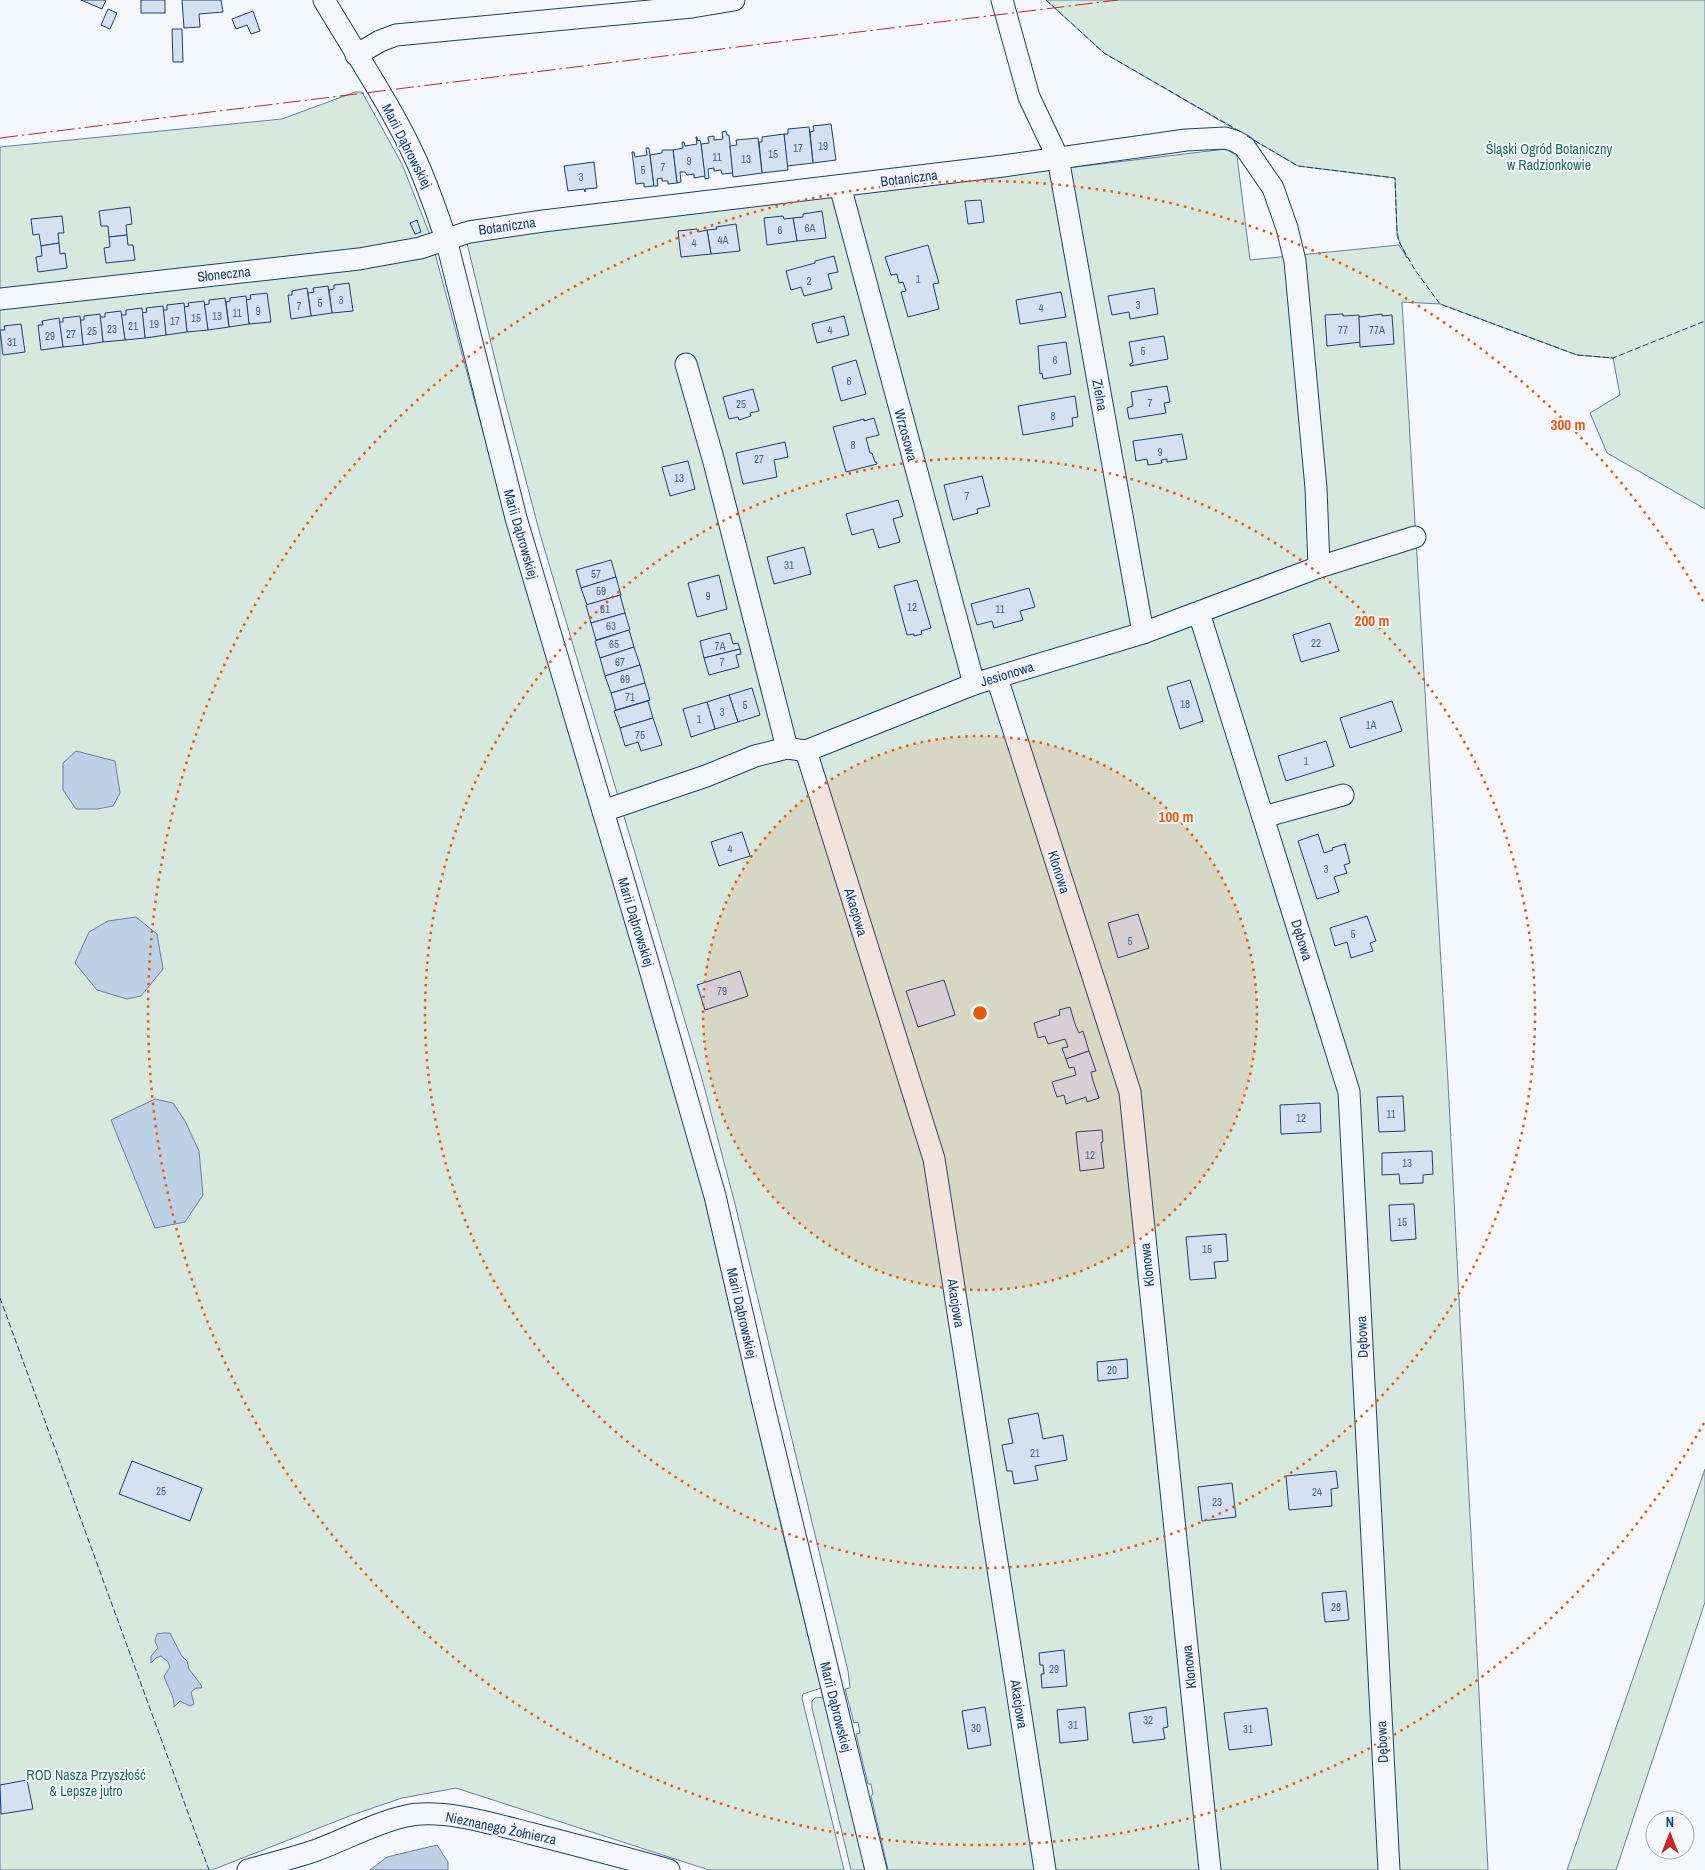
<svg xmlns="http://www.w3.org/2000/svg" width="1705" height="1870" viewBox="0 0 1705 1870" font-family="'Archivo Narrow',sans-serif">
<style>
.green{fill:#d7e8df;stroke:#687fa3}
.water{fill:#bed0e5;stroke:#687fa3}
.building{fill:#d5e0f0;stroke:#1d3f73}
.lines{fill:none;stroke-linecap:round;stroke-linejoin:round}
.minor-casing{stroke:#1d3f73;stroke-width:23}
.minor{stroke:#f4f7fb;stroke-width:21}
.fence{stroke:#1d3f73;stroke-width:1;stroke-dasharray:6 2.5;stroke-linecap:butt}
.power{stroke:#c62828;stroke-width:1;stroke-dasharray:18 4 2.5 4;stroke-linecap:butt}
.ring{fill:none;stroke:#e8590c;stroke-width:2.5;stroke-dasharray:2.5 5}
.labels{text-anchor:middle;dominant-baseline:central;stroke-width:4;stroke-linejoin:round;paint-order:stroke}
.number-label{font-size:11px;fill:#4b6792}
.street-label{font-size:14px;fill:#1d3f73;stroke:#f4f7fb}
.park-label{font-size:14px;fill:#2c6c60;stroke:#f4f7fb}
.centre{fill:#e8590c;stroke:#f4f7fb;stroke-width:2.5}
.ring-label{font-size:15px;text-anchor:middle;font-weight:bold;fill:#e8590c;stroke:#f4f7fb;stroke-width:4;stroke-linejoin:round;paint-order:stroke}
</style>
<rect width="100%" height="100%" fill="#f4f7fb"/>
<g class="green">
<path d="M1046,0h659v509l-98,-56 -17,-40 30,-18 -7,-37 -36,-3 -137,-51 -38,-2 46,780 40,788h-600l-17,-74 2,-2 -2,-10h-3l-12,-50 4,-1 -2,-11 -4,1 -9,-34 5,-1 -2,-17 -113,-467 -34,-129 -161,-541 -36,-137 -37,-154 5,-4 754,-90 11,7 13,104 149,-15 8,13 -10,-22 -2,-58 -97,-12 -194,-113z"/>
<path d="M355,92h7l40,72 28,71 81,301 185,626 89,381 36,145 -18,6 -1,4 42,172h-135l-253,-82 -54,10 -50,17 -140,55h-212v-1723l282,-28z"/>
<path d="M1705,1469v133l-89,268h-49z"/>
<path d="M824,1697l42,173h-15l-39,-162v-7l3,-3z"/>
</g>
<g class="water">
<path d="M76,751l39,10 5,32 -7,13 -16,3h-21l-13,-19v-27z"/>
<path d="M136,917l21,17 6,35 -22,27 -14,3 -30,-9 -22,-27 14,-31 19,-11z"/>
<path d="M155,1099l18,4 12,18 14,30 4,44 -18,27 -30,6 -44,-108z"/>
<path d="M163,1633h7l11,22 6,6 2,8 12,16 1,3h-6l-5,4 3,12 -4,2 -10,-5 -6,6c1,-10 -7,-21 -10,-31l6,-9 -2,-5 -7,-6 -5,2 -5,5v-7l7,-8 -3,-7 2,-7z"/>
<path d="M437,1845l11,17v8h-78l17,-13z"/>
</g>
<g class="building">
<path d="M81,0h25l-4,9z"/>
<rect x="141" y="0" width="24" height="13"/>
<path d="M182,0h39l2,12 -24,2 1,13 -16,1z"/>
<path d="M108,9l9,4 -7,16 -9,-4z"/>
<path d="M253,11l7,20 -9,3 -4,-9 -11,4 -4,-10z"/>
<path d="M172,29h10l1,33h-10z"/>
<path d="M831,124l5,36 -23,3 -3,-31 4,-1 -1,-5z"/>
<path d="M809,127l4,36 -26,3 -3,-32h4v-5z"/>
<path d="M726,131l1,4h2l4,38 -11,1 -1,-4 -7,1v-3l-6,1 1,9 -4,1 -4,-35 8,-1 -1,-6 6,-1v4l9,-1 -1,-7z"/>
<path d="M784,134l4,36 -26,3 -3,-31h3v-5z"/>
<path d="M696,137h1l1,4 2,-1 1,4 4,32 -11,2v-4l-7,1 -2,-3h-5l1,10 -4,1 -4,-33 10,-2 -1,-6h2l1,4 12,-2z"/>
<path d="M758,138l4,35 -29,4 -3,-31 7,-1 -1,-5z"/>
<path d="M646,148h3l5,38 -10,1v-4l-8,1 -4,-32h2l1,5 12,-2z"/>
<path d="M662,150h11l4,33 -9,1v-3h-6v-3l-5,1 1,7h-4l-4,-31 12,-2z"/>
<path d="M594,162l3,26 -12,1v3l-1,-3 -16,2 -4,-25z"/>
<path d="M981,200l3,22 -16,2 -3,-23z"/>
<path d="M130,207l2,17 -6,1 1,10 -18,2 -1,-11h-7l-2,-15z"/>
<path d="M822,211l4,27 -29,3 -4,-23 10,-1v-3z"/>
<path d="M62,216l2,17h-6l1,10 -18,3 -2,-12 -6,1 -2,-16z"/>
<path d="M783,216l1,3 9,-1 4,23 -30,4 -3,-27z"/>
<path d="M417,220l4,12 -6,2 -5,-11z"/>
<path d="M736,224l4,27 -29,3 -4,-24 10,-1 -1,-2z"/>
<path d="M697,229l1,3 9,-2 4,24 -30,3 -3,-26z"/>
<path d="M127,235l1,10h5l2,15 -29,3 -2,-15 6,-1 -1,-10z"/>
<path d="M59,243l1,11 5,-1 2,15 -29,4 -2,-15 6,-1 -1,-10z"/>
<path d="M928,245l11,38 -6,1 6,25 -31,8 -7,-25 5,-1 -3,-9 -4,1 -2,-9 -6,1 -6,-18z"/>
<path d="M834,256l4,16 -10,2 4,15 -28,7 -3,-9 -10,3 -5,-19 29,-8v-2z"/>
<path d="M349,283l4,28 -21,2 -3,-23 5,-1v-4z"/>
<path d="M328,286l4,27 -21,3 -3,-23 6,-1 -1,-4z"/>
<path d="M307,288l4,28 -20,3 -3,-24h4v-4z"/>
<path d="M1154,288l4,26 -28,5 -1,-7 -17,3 -4,-19z"/>
<path d="M1061,292l5,25 -46,7 -4,-24z"/>
<path d="M267,293l4,29 -22,2 -3,-24 5,-1 -1,-4z"/>
<path d="M246,296l3,28 -20,3 -3,-25 4,-1v-3z"/>
<path d="M225,298l4,29 -21,3 -4,-25 5,-1v-4z"/>
<path d="M204,301l4,29 -21,2 -3,-25 5,-1 -1,-3z"/>
<path d="M184,303l3,29 -21,3 -3,-25h4v-5z"/>
<path d="M163,306l3,29 -21,3 -3,-25 5,-1 -1,-4z"/>
<path d="M142,308l3,30 -20,2 -4,-25h5v-5z"/>
<path d="M121,311l4,29 -22,2 -3,-25h5v-4z"/>
<path d="M100,314l3,28 -20,3 -3,-25h4v-4z"/>
<path d="M1343,314v2l16,-1 2,27 -34,4 -2,-31z"/>
<path d="M1382,314v2l10,-1 2,29 -34,3 -1,-30z"/>
<path d="M80,316l3,29 -20,2 -4,-25h4v-4z"/>
<path d="M844,316l5,19 -32,8 -5,-19z"/>
<path d="M59,318l4,29 -22,3 -3,-25h5l-1,-4z"/>
<path d="M21,324l4,28 -22,3 -3,-25h5l-1,-4z"/>
<path d="M1164,336l4,23 -38,7v-2l3,-1 -4,-21z"/>
<path d="M1066,342l5,32 -28,5 -1,-6 -2,1 -2,-28z"/>
<path d="M856,360l10,34 -25,7 -9,-34z"/>
<path d="M1167,386l3,16 -6,1 2,10 -37,6 -2,-11 6,-2 -2,-14z"/>
<path d="M753,389l6,22 -9,2 1,3 -12,4 -1,-3 -9,2 -6,-22z"/>
<path d="M1075,396l3,21 -6,1 1,8 -50,9 -5,-29z"/>
<path d="M874,418l5,17 -13,3 4,15h2l3,9h1l1,2 -31,8 -13,-45 31,-8v2z"/>
<path d="M1182,434l5,25 -20,3v-3l-6,1 1,3 -14,2 -1,-6 -11,2 -3,-20z"/>
<path d="M785,442l3,15 -14,3 3,17 -34,7 -7,-31z"/>
<path d="M688,461l7,28 -25,7 -8,-29z"/>
<path d="M982,476l8,30 -13,3 1,4 -25,7 -9,-35z"/>
<path d="M898,500l5,16 -10,3 7,23 -21,6 -6,-19 -21,6 -6,-21z"/>
<path d="M804,547l7,27 -37,10 -7,-27z"/>
<path d="M611,560l5,17 -35,11 -5,-18z"/>
<path d="M719,575l8,34 -30,8 -9,-34z"/>
<path d="M616,577l5,18 -34,10 -6,-17z"/>
<path d="M917,580l14,48 -10,3 1,3 -8,2v-2l-7,1 -13,-49z"/>
<path d="M1029,588l6,19 -15,4 3,9 -29,8 -2,-7 -15,4 -6,-21z"/>
<path d="M620,595l5,18 -34,10 -5,-18z"/>
<path d="M625,613l5,17 -34,10 -5,-17z"/>
<path d="M1330,623l9,28 -38,11 -8,-27z"/>
<path d="M629,630l5,17 -34,11 -5,-17z"/>
<path d="M730,633l3,11 5,-1 2,6 -36,9 -4,-17z"/>
<path d="M634,647l6,18 -35,11 -5,-18z"/>
<path d="M740,649l1,5 -5,1 3,12 -30,8 -5,-17z"/>
<path d="M640,665l5,18 -34,10 -6,-17z"/>
<path d="M1190,680l13,41 -23,8 -13,-42z"/>
<path d="M645,683l5,17 -34,10 -5,-17z"/>
<path d="M752,688l8,27 -22,7 -9,-27z"/>
<path d="M729,695l9,27 -23,7 -8,-27z"/>
<path d="M648,701l5,17 -33,10 -6,-17z"/>
<path d="M1392,701l10,30 -52,17 -10,-30z"/>
<path d="M707,702l8,27 -24,8 -8,-28z"/>
<path d="M653,718l9,27 -21,6 -3,-9 -13,4 -5,-18z"/>
<path d="M1326,741l8,25 -48,15 -8,-25z"/>
<path d="M742,832l8,24 -31,10 -8,-24z"/>
<path d="M1318,834l6,19 9,-3 -1,-2 13,-4 5,19 -6,2 3,8 -13,4 5,15 -22,7 -19,-58z"/>
<path d="M1138,914l11,34 -31,10 -10,-35z"/>
<path d="M1367,916l9,25 -6,2 3,8 -22,7 -4,-16 -12,4 -5,-18z"/>
<path d="M740,971l8,25 -43,14 -8,-25z"/>
<path d="M944,980l11,35 -37,12 -12,-36z"/>
<path d="M1070,1007l5,17 4,9 4,-2 6,20 -23,8 -4,-11 6,-1 -3,-8 -17,5 -3,-8 -7,2 -4,-15 26,-8 -1,-5z"/>
<path d="M1089,1051l7,20 -5,1 2,9 6,17 -12,4 -1,-5 -20,7 -2,-9 -7,2 -5,-15 24,-7 -2,-8 -5,1 -3,-9z"/>
<path d="M1403,1096l2,35 -26,1 -2,-35z"/>
<path d="M1320,1103l1,29 -40,2 -1,-29z"/>
<path d="M1102,1130l1,12h-2l3,26 -24,3 -4,-39z"/>
<path d="M1432,1151l1,23 -10,1v8l-23,1 -1,-10 -17,1v-22z"/>
<path d="M1414,1204l2,35 -25,2 -2,-36z"/>
<path d="M1226,1234l2,27 -14,1 2,16 -26,2 -4,-43z"/>
<path d="M1127,1359l1,19 -30,3 -1,-19z"/>
<path d="M1038,1413l5,26 20,-4 4,25 -32,6 3,14 -24,4 -2,-13h-5l-5,-26 11,-2 -5,-24z"/>
<path d="M132,1461l70,27 -12,33 -71,-27z"/>
<path d="M1336,1471l2,17 -7,1 1,17 -43,4 -3,-34z"/>
<path d="M1232,1483l4,34 -34,4 -4,-34z"/>
<path d="M1346,1591l3,29 -24,2 -3,-29z"/>
<path d="M1064,1650l3,36 -25,2 -1,-14h3l-1,-9h-3l-1,-12z"/>
<path d="M985,1707l6,38 -23,4 -6,-38z"/>
<path d="M1085,1707l3,33 -28,3 -3,-33z"/>
<path d="M1166,1707l2,20 -5,1 2,11 -32,4 -4,-30z"/>
<path d="M1267,1708l5,37 -43,5 -5,-37z"/>
<path d="M27,1780l6,29 -32,5 -1,-29z"/>
</g>
<g class="lines">
<defs>
<g id="minor">
<path d="M324,0c31,53 67,105 92,160 12,26 21,53 30,79l70,279 133,448 66,230 48,207 113,467"/>
<path d="M1002,0l27,97 29,61 85,475"/>
<path d="M356,55l24,-14 16,-6 296,-28 42,-7"/>
<path d="M840,186l134,498"/>
<path d="M0,299l359,-40 61,-11 49,-16 74,-11 460,-55 183,-26 39,-2 10,3 9,5 29,42 14,40 8,33 21,227 3,79"/>
<path d="M686,364l28,98 73,286"/>
<path d="M1199,613l150,479 40,778"/>
<path d="M997,678l133,414 80,778"/>
<path d="M806,751l128,408 111,711"/>
<path d="M603,811l103,-35 49,-20 32,-8 19,3 168,-67 169,-51 176,-66 96,-30"/>
<path d="M1263,817l80,-22"/>
<path d="M248,1870c22,-6 45,-12 66,-19 31,-11 60,-28 92,-35 36,-8 88,8 123,17 47,12 94,24 140,37"/>
</g>
</defs>
<use href="#minor" class="minor-casing"/>
<use href="#minor" class="minor"/>
<g class="fence">
<path d="M1046,0l58,53 137,79"/>
<path d="M1247,136l51,30 97,12 2,53 2,11 16,28 25,34 137,51 36,3 92,-37"/>
<path d="M0,1298l209,572"/>
</g>
<path class="power" d="M0,138l1118,-138"/>
</g>
<circle cx="980" cy="1013" r="277" fill="#e8590c" fill-opacity=".12"/>
<g class="ring">
<circle cx="980" cy="1013" r="277"/>
<circle cx="980" cy="1013" r="555"/>
<path d="M1704 1423A832 832 0 1 1 1704 603"/>
</g>
<g class="labels">
<g class="number-label">
<text x="823" y="146">19</text>
<text x="798" y="148">17</text>
<text x="773" y="154">15</text>
<text x="717" y="157">11</text>
<text x="746" y="159">13</text>
<text x="689" y="161">9</text>
<text x="663" y="167">7</text>
<text x="643" y="170">5</text>
<text x="581" y="177">3</text>
<text x="810" y="228">6A</text>
<text x="780" y="230">6</text>
<text x="723" y="240">4A</text>
<text x="694" y="243">4</text>
<text x="918" y="279">1</text>
<text x="809" y="281">2</text>
<text x="341" y="300">3</text>
<text x="320" y="303">5</text>
<text x="1138" y="305">3</text>
<text x="299" y="306">7</text>
<text x="1041" y="308">4</text>
<text x="258" y="311">9</text>
<text x="237" y="313">11</text>
<text x="217" y="316">13</text>
<text x="196" y="318">15</text>
<text x="175" y="321">17</text>
<text x="154" y="324">19</text>
<text x="133" y="326">21</text>
<text x="112" y="329">23</text>
<text x="830" y="330">4</text>
<text x="1343" y="330">77</text>
<text x="1377" y="330">77A</text>
<text x="92" y="331">25</text>
<text x="71" y="334">27</text>
<text x="50" y="336">29</text>
<text x="12" y="342">31</text>
<text x="1143" y="351">5</text>
<text x="1055" y="360">6</text>
<text x="849" y="381">6</text>
<text x="1150" y="403">7</text>
<text x="741" y="404">25</text>
<text x="1053" y="416">8</text>
<text x="853" y="445">8</text>
<text x="1160" y="452">9</text>
<text x="759" y="459">27</text>
<text x="679" y="478">13</text>
<text x="967" y="496">7</text>
<text x="789" y="565">31</text>
<text x="596" y="574">57</text>
<text x="601" y="591">59</text>
<text x="708" y="596">9</text>
<text x="912" y="607">12</text>
<text x="605" y="609">61</text>
<text x="1000" y="609">11</text>
<text x="611" y="626">63</text>
<text x="1316" y="643">22</text>
<text x="614" y="644">65</text>
<text x="720" y="646">7A</text>
<text x="620" y="662">67</text>
<text x="722" y="662">7</text>
<text x="625" y="679">69</text>
<text x="630" y="697">71</text>
<text x="1185" y="704">18</text>
<text x="745" y="705">5</text>
<text x="722" y="712">3</text>
<text x="699" y="719">1</text>
<text x="1371" y="725">1A</text>
<text x="640" y="735">75</text>
<text x="1306" y="761">1</text>
<text x="730" y="849">4</text>
<text x="1326" y="869">3</text>
<text x="1353" y="934">5</text>
<text x="1130" y="941">5</text>
<text x="722" y="991">79</text>
<text x="1391" y="1114">11</text>
<text x="1301" y="1118">12</text>
<text x="1090" y="1155">12</text>
<text x="1407" y="1163">13</text>
<text x="1402" y="1222">15</text>
<text x="1207" y="1249">15</text>
<text x="1112" y="1370">20</text>
<text x="1035" y="1453">21</text>
<text x="161" y="1491">25</text>
<text x="1317" y="1492">24</text>
<text x="1217" y="1502">23</text>
<text x="1336" y="1607">28</text>
<text x="1054" y="1669">29</text>
<text x="1148" y="1720">32</text>
<text x="1073" y="1725">31</text>
<text x="976" y="1728">30</text>
<text x="1248" y="1729">31</text>
</g>
<g class="street-label">
<text transform="translate(407 146) rotate(63)">Marii Dąbrowskiej</text>
<text transform="translate(909 178) rotate(-7)">Botaniczna</text>
<text transform="translate(507 226) rotate(-8)">Botaniczna</text>
<text transform="translate(224 274) rotate(-6)">Słoneczna</text>
<text transform="translate(1100 395) rotate(80)">Zielna</text>
<text transform="translate(906 435) rotate(75)">Wrzosowa</text>
<text transform="translate(521 534) rotate(74)">Marii Dąbrowskiej</text>
<text transform="translate(1007 674) rotate(-17)">Jesionowa</text>
<text transform="translate(1059 872) rotate(72)">Klonowa</text>
<text transform="translate(856 912) rotate(73)">Akacjowa</text>
<text transform="translate(636 922) rotate(73)">Marii Dąbrowskiej</text>
<text transform="translate(1302 940) rotate(73)">Dębowa</text>
<text transform="translate(1147 1265) rotate(-96)">Klonowa</text>
<text transform="translate(956 1303) rotate(81)">Akacjowa</text>
<text transform="translate(742 1313) rotate(77)">Marii Dąbrowskiej</text>
<text transform="translate(1362 1337) rotate(-93)">Dębowa</text>
<text transform="translate(1189 1667) rotate(-96)">Klonowa</text>
<text transform="translate(1019 1704) rotate(81)">Akacjowa</text>
<text transform="translate(836 1707) rotate(76)">Marii Dąbrowskiej</text>
<text transform="translate(1382 1742) rotate(-93)">Dębowa</text>
<text transform="translate(501 1828) rotate(12)">Nieznanego Żołnierza</text>
</g>
<g class="park-label">
<text x="1549" y="149">Śląski Ogród Botaniczny<tspan x="1549" dy="16">w Radzionkowie</tspan></text>
<text x="86" y="1775">ROD Nasza Przyszłość<tspan x="86" dy="16">&amp; Lepsze jutro</tspan></text>
</g>
</g>
<circle cx="980" cy="1013" r="8" class="centre"/>
<g class="ring-label">
<text x="1568" y="430">300 m</text>
<text x="1372" y="626">200 m</text>
<text x="1176" y="822">100 m</text>
</g>
<g transform="translate(1670 1835)"><circle r="24" fill="#f4f7fb" stroke="#9eadc5"/>
<path d="M0-4L9 19L0 12L-9 19Z" fill="#c62828"/>
<text y="-8" font-size="14" font-weight="bold" text-anchor="middle" fill="#1d3f73">N</text>
</g>
</svg>
